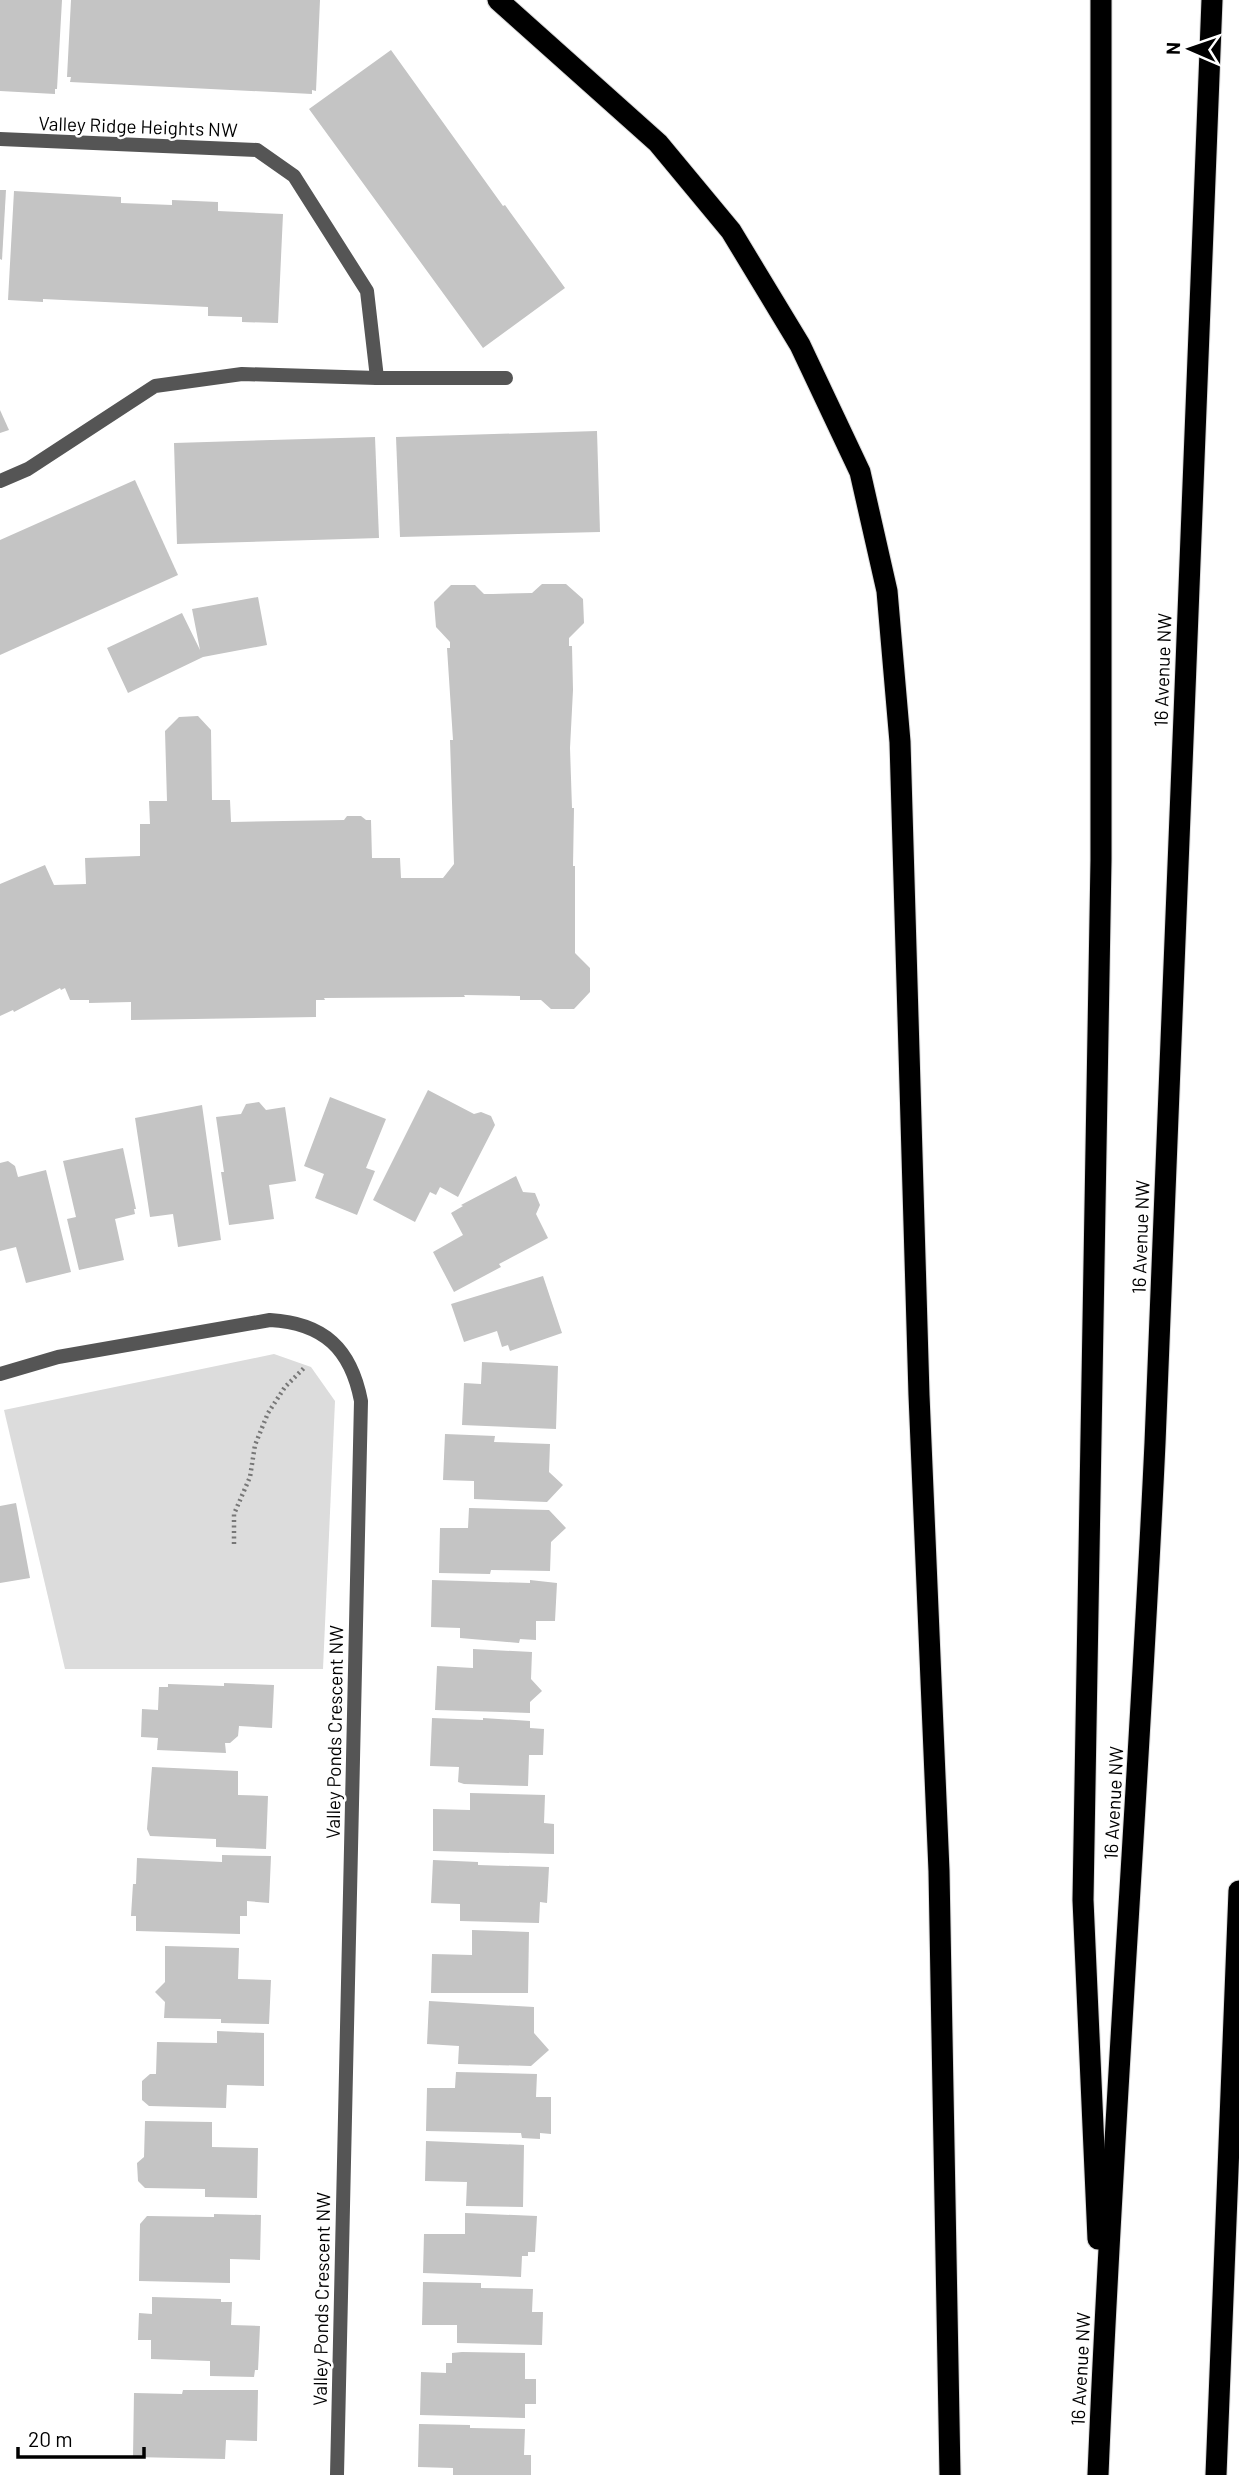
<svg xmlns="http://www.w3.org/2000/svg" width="1239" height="2475" viewBox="0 0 1239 2475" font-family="Barlow,sans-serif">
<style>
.park{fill:#dcdcdc}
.building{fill:#c4c4c4}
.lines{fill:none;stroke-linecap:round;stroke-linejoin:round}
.motorway-casing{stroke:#dbdbdb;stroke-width:23}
.path{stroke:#777;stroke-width:4.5;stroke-dasharray:2 3.5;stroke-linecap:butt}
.service{stroke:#555;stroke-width:14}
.minor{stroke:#555;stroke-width:14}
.motorway{stroke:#000;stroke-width:21}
.labels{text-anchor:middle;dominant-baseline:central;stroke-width:5;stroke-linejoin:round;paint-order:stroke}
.street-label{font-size:19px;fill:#000;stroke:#fff}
</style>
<rect width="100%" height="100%" fill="#fff"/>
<path class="park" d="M274,1354l37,13 24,34 -12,268h-258l-61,-259z"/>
<g class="building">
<path d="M0,0h62l-5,89h-2v5l-55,-3z"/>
<path d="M71,0h249l-4,91 -4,-1v4l-242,-12 1,-5h-4z"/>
<path d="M391,50l112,156 2,-1 60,83 -82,60 -174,-239z"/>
<path d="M0,190h6l-4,70 -2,-1z"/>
<path d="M14,191l107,6v6l51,2v-5l46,2v9l65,3 -5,109 -36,-1v-5l-34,-1v-9l-165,-8v3l-35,-2z"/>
<path d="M0,410l9,20 -9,3z"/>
<path d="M597,431l3,101 -200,5 -4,-100z"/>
<path d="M375,437l4,101 -202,6 -3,-101z"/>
<path d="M135,480l43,95 -178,80v-115z"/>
<path d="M542,584h24l17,15 1,24 -15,15v8h3l1,44 -3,58 2,60h2l-1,58h2v87l15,15v24l-16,17h-23l-10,-9h-21v-4l-56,-1 1,2 -141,1 1,2h-9v17l-185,3v-18l-42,1v-3h-19l-5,-12 -4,2 -1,-2 -46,24 -1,-2 -13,6v-132l45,-19 9,20 32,-1 -1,-26 55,-2v-32h10l-1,-23h18l-2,-70 14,-14 19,-1 13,14 1,70h18l1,22 113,-2 3,-4h14l5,4h5l1,38h28l1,20h42l11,-14 -4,-124h3l-6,-92h3v-6l-14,-15 -2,-25 17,-17h24l9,9h9l39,-1z"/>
<path d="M258,597l9,48 -64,12 -75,36 -21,-45 75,-35 18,37 -8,-41z"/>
<path d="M428,1090l46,24 7,-2 10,4 4,9 -37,72 -18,-10 -4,8 -6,-3 -15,30 -42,-22z"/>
<path d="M330,1097l56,22 -20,49 9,3 -18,44 -42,-17 9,-24 -20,-8z"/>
<path d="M259,1102l7,8 19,-3 11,74 -27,4 5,34 -45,6 -8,-53h3l-8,-55 25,-3 5,-10z"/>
<path d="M202,1105l19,135 -43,7 -5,-33 -23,3 -15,-99z"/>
<path d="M123,1148l13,61h-2l1,5 -20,5 9,41 -45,10 -12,-51 9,-2 -13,-56z"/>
<path d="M8,1161l7,5 3,11 28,-7 25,102 -45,11 -10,-36 -16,4v-88z"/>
<path d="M516,1176l7,16 12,1 5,12 -4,9 12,24 -49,26 2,3 -47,25 -21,-40 30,-17 -12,-22 12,-7 -2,-1z"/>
<path d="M543,1276l19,57 -52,18 -2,-6 -6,2 -5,-16 -33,11 -13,-38z"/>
<path d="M482,1362l76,4 -2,63 -94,-4 2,-42 17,1z"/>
<path d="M445,1434l50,2 -1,6 56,2 -1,28 14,13 -16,17 -73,-3v-18l-31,-1z"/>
<path d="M16,1503l14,75 -30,5v-77z"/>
<path d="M469,1508l80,2 17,18 -15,14 -1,29 -59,-1 -1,4 -51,-1 1,-45h28z"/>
<path d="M432,1580l98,3v-3l27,3 -2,38h-19v19l-16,-1 -1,4 -59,-5v-10l-29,-1z"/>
<path d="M473,1649l59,3 -1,27 11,12 -12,11v11l-95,-3 2,-44 36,2z"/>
<path d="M224,1683l50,2 -2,43 -33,-2 -1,10 -8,7h-5l1,10 -69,-3 1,-12 -17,-1 1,-28 16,1 1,-23h9v-3l56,2z"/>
<path d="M432,1718l51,2v-2l47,3v7l14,1 -1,26h-14l-1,31 -64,-2 -6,-2 1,-15 -29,-1z"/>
<path d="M152,1767l86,4v24l30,1 -2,53 -50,-2v-8l-66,-3 -3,-7z"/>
<path d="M470,1793l75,2 -1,28 10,1v30l-121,-3v-42l37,1z"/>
<path d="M222,1855l49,1 -2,47 -22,-2v15h-7v18l-104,-3v-15h-5l2,-32h3l1,-26 85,4z"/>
<path d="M433,1860l45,2v3l71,2 -2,36 -7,-1 -1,21 -79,-2v-17l-29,-1z"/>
<path d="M472,1930l57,2 -1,61h-97l1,-39 40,1z"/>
<path d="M165,1946l74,2 -1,31 33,1 -2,44 -48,-1v-4l-57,-1 1,-16 -10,-10 10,-10z"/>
<path d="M429,2001l105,6v26l15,17 -18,16 -73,-2 1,-18 -32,-2z"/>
<path d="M217,2031l47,2v53l-37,-1 -1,23 -77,-2 -7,-6v-19l8,-7h6l1,-32 60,1z"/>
<path d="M456,2072l81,2 -1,23h15v37l-11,-1v6l-18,-1 -1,-5 -95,-2 1,-43h28z"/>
<path d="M145,2121l67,1v25l46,1 -1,50 -52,-1v-8l-60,-1 -7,-7 -1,-18 7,-6z"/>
<path d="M426,2141l98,4 -1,62 -57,-1 1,-24 -42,-1z"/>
<path d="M465,2213l72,3 -2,36h-7v4h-6l-1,21 -98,-4 1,-39h41z"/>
<path d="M214,2214l47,1 -1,45 -30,-1v24l-91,-2 1,-57 7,-8 67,1z"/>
<path d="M423,2282l58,1v5l52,1 -1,23h11l-1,33 -85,-2v-18h-35z"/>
<path d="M152,2297l69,2v3h11l-1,23 29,1 -2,44h-3l-1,7 -44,-1v-15l-59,-2v-19h-13l1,-27 13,1z"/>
<path d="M462,2352l63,1v26h11v25h-11v14l-105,-3 1,-43 25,1v-10h6v-10z"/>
<path d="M183,2390h75l-1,51 -31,-1 -1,19 -92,-2 1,-64 48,1z"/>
<path d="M419,2424l51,1v3l55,1 -1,26h7v20h-78v-7l-35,-1z"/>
</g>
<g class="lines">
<defs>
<g id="motorway">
<path d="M498,0l160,143 73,88 69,114 60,127 27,119 13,151 19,653 20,476 11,604"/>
<path d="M1098,2239l-15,-339 18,-1040v-860"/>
<path d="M1098,2475c14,-344 41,-688 57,-1032 22,-481 36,-962 57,-1443"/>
<path d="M1216,2475l23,-584"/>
</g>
</defs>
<use href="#motorway" class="motorway-casing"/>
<path class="path" d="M234,1544v-30l16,-37 5,-32 13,-32 17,-26 19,-19"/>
<g class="service">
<path d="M0,139l257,11 37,26 73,115 10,87"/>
<path d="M0,481l28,-12 127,-83 87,-12 135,4h129"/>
</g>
<path class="minor" d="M0,1374l58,-17 212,-37c54,3 81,29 91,81l-24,1074"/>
<use href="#motorway" class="motorway"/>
</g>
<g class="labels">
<g class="street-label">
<text transform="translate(138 126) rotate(2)">Valley Ridge Heights NW</text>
<text transform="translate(1162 670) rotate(-88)">16 Avenue NW</text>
<text transform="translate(1140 1237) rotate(-88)">16 Avenue NW</text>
<text transform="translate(334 1732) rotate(-89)">Valley Ponds Crescent NW</text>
<text transform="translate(1113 1803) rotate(-87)">16 Avenue NW</text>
<text transform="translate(321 2299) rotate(-89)">Valley Ponds Crescent NW</text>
<text transform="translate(1080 2369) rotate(-87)">16 Avenue NW</text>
</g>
</g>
<g transform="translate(1190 49) rotate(272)" stroke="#ffffff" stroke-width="5" paint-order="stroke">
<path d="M0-5L12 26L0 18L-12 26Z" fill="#000000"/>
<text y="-10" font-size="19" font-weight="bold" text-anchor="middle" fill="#000000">N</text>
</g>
<path d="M18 2447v10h126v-10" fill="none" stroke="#000000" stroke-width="3.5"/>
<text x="28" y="2447" font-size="21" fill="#000000" stroke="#ffffff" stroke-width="5" paint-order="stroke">20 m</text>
</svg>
